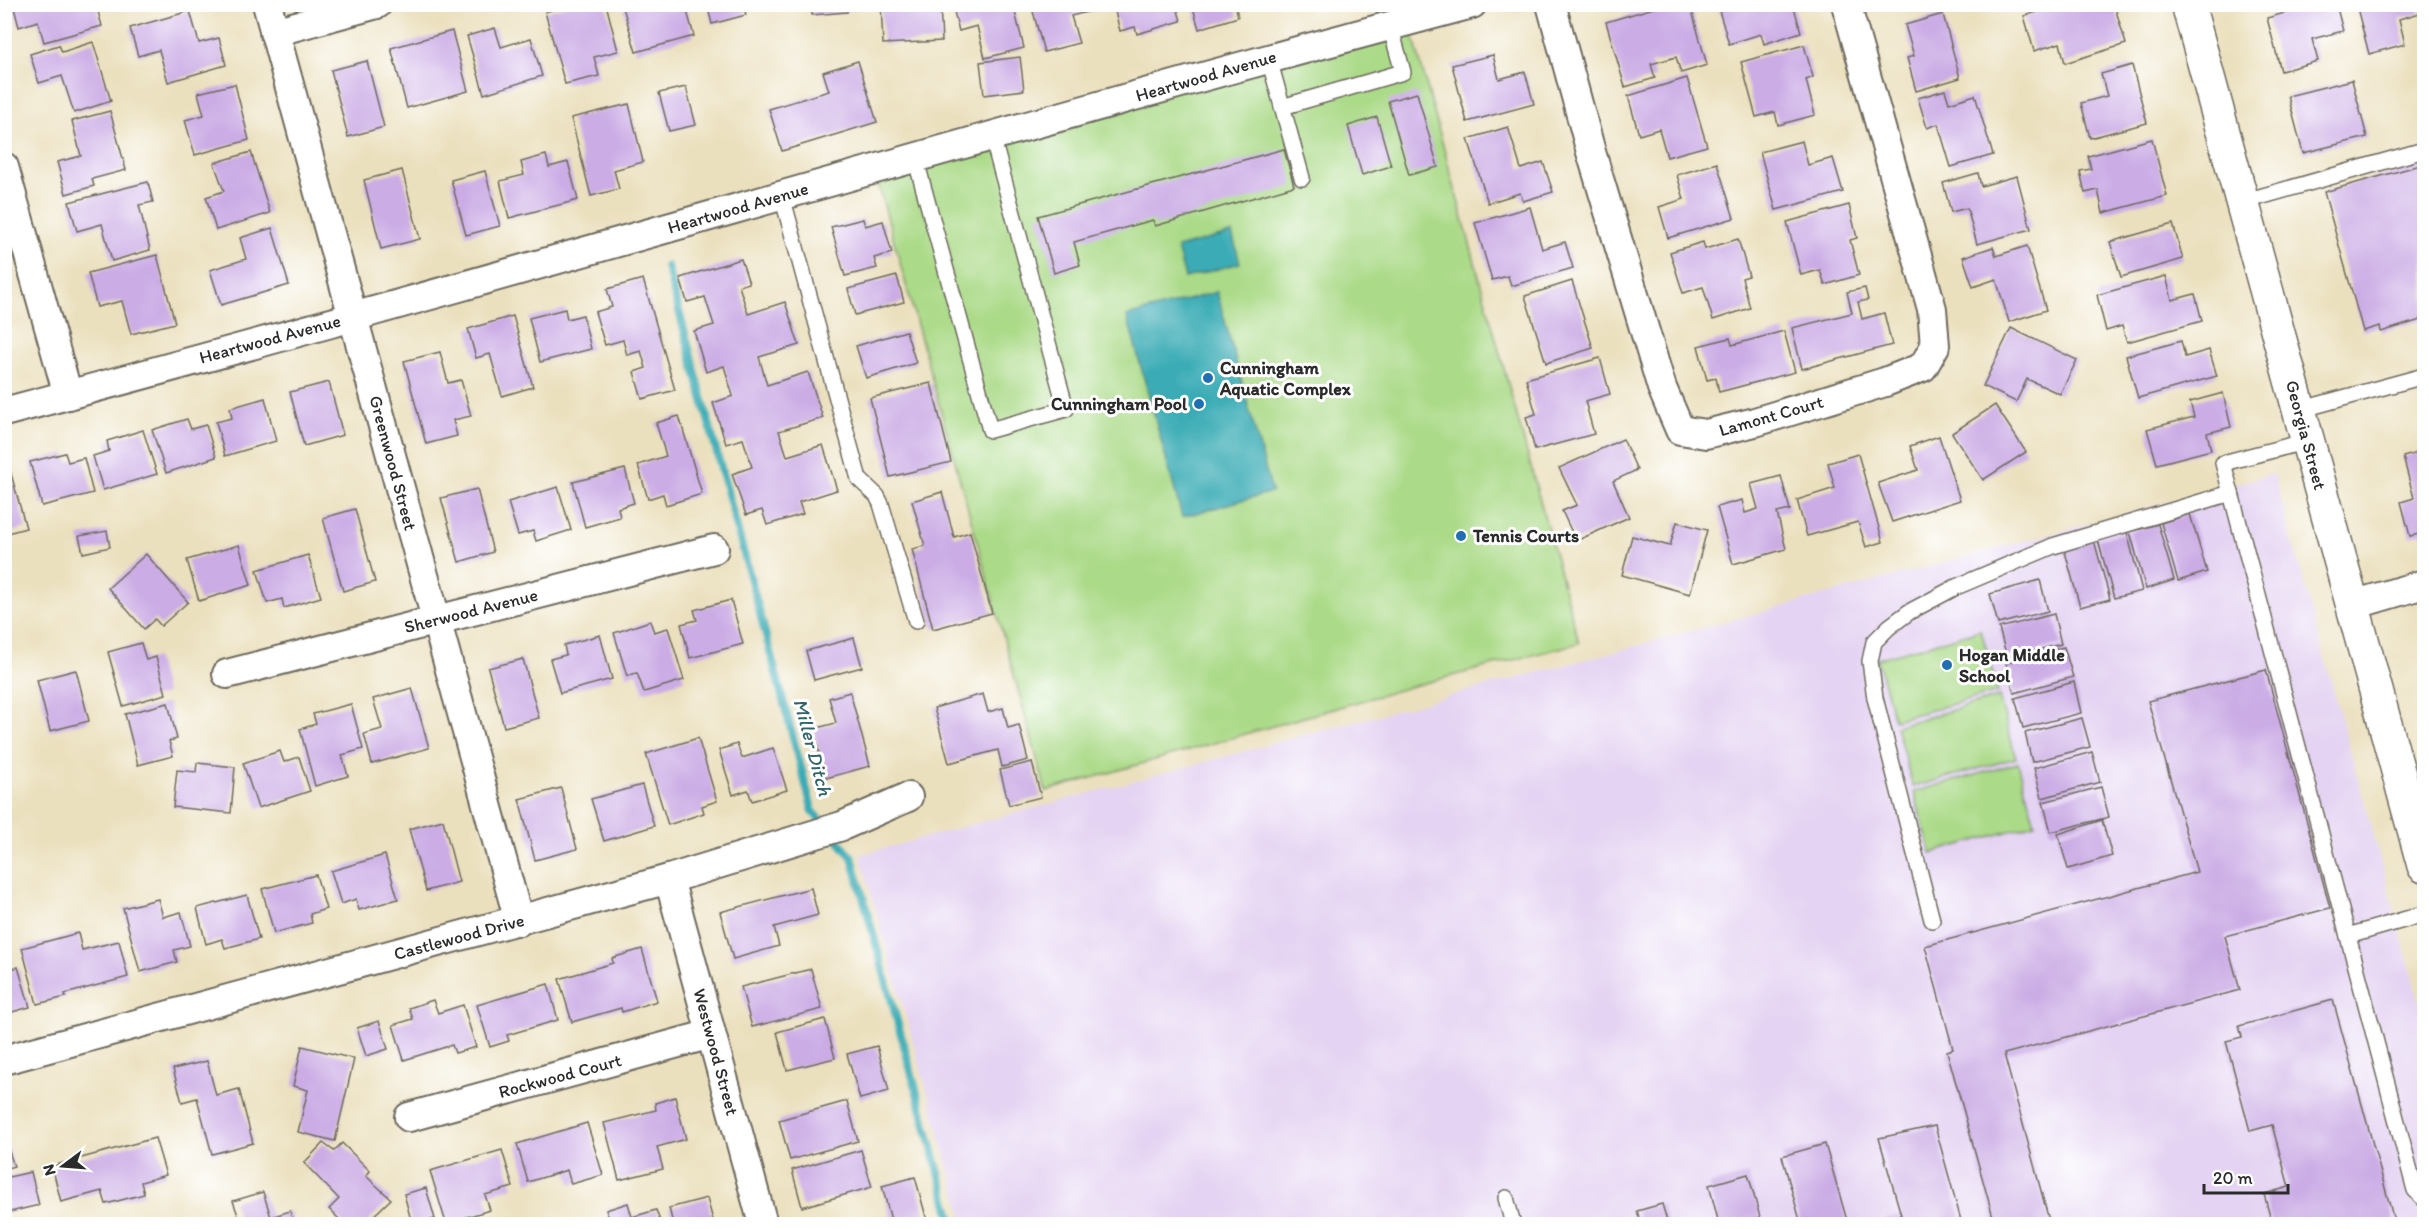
<svg xmlns="http://www.w3.org/2000/svg" width="2429" height="1229" viewBox="0 0 2429 1229" font-family="Itim,sans-serif">
<style>
.built{fill:#e4d3f2}
.green{fill:#abda88;stroke:#6b825a;stroke-width:1.5}
.water{fill:#3bacb5;stroke:#336c70;stroke-width:1.5}
.lines{fill:none;stroke-linecap:round;stroke-linejoin:round}
.stream{stroke:#3bacb5;stroke-width:8}
.building{fill:#cbace5}
.service-casing{stroke:#6e6a5e;stroke-width:18}
.minor-casing{stroke:#6e6a5e;stroke-width:32}
.secondary-casing{stroke:#6e6a5e;stroke-width:36}
.service{stroke:#fff;stroke-width:15}
.minor{stroke:#fff;stroke-width:28}
.secondary{stroke:#fff;stroke-width:33}
.poi-dot{fill:#1f6fb2;stroke:#fff;stroke-width:2}
.labels{text-anchor:middle;dominant-baseline:central;stroke-width:6;stroke-linejoin:round;paint-order:stroke}
.street-label{font-size:18px;fill:#2b2b2b;stroke:#fff}
.poi-label{font-size:18px;font-weight:bold;fill:#2b2b2b;stroke:#fff;text-anchor:start}
.water-label{font-size:20px;font-style:italic;fill:#326569;stroke:#fff}
</style>
<rect width="100%" height="100%" fill="#fff"/>
<filter id="ink" filterUnits="userSpaceOnUse"><feTurbulence type="fractalNoise" baseFrequency=".0167" numOctaves="2"/><feDisplacementMap in="SourceGraphic" scale="12" xChannelSelector="R" yChannelSelector="G"/><feConvolveMatrix kernelMatrix="1 2 1 2 8 2 1 2 1" color-interpolation-filters="sRGB"/></filter>
<filter id="wash" filterUnits="userSpaceOnUse"><feTurbulence type="fractalNoise" baseFrequency=".008" numOctaves="4" result="noise"/><feDisplacementMap in="SourceGraphic" scale="24" xChannelSelector="R" yChannelSelector="G"/><feGaussianBlur stdDeviation="1.35" result="paint"/><feColorMatrix in="noise" values="0 0 0 0 0 0 0 0 0 0 0 0 0 0 0 0 0 1.4 0 .05"/><feComposite in="paint" operator="in"/></filter>
<g filter="url(#wash)">
<rect width="100%" height="100%" fill="#ebe0be"/>
<path class="built" d="M2274,474l150,544v206h-1459l-105,-369z"/>
<g class="green">
<path d="M1409,21l170,622 -166,43 -367,105 -172,-622z"/>
<path d="M1981,630l17,62 -104,28 -17,-61z"/>
<path d="M1999,697l17,61 -103,29 -17,-61z"/>
<path d="M2018,763l17,61 -104,29 -17,-61z"/>
</g>
<g class="water">
<path d="M1232,233l8,30 -55,15 -8,-30z"/>
<path d="M1217,292l55,200 -90,25 -55,-201z"/>
</g>
<g class="lines">
<path class="stream" d="M667,266l146,546 39,45 101,367"/>
</g>
<g id="blocks">
<g class="building">
<path d="M13,4h83l6,22 -58,16 -6,-21 -19,6z"/>
<path d="M572,4h34l12,47 -24,6 5,19 -34,8 -20,-72z"/>
<path d="M622,4h63l9,32 -58,16z"/>
<path d="M707,4h36l3,11 -34,9z"/>
<path d="M811,4h36v8l-35,3z"/>
<path d="M881,4h59l2,37 -59,3z"/>
<path d="M952,4h61l11,44 -39,10 -8,-32 -18,5z"/>
<path d="M1031,4h62l2,6 -24,6 8,27 -35,9z"/>
<path d="M1113,4h63l5,17 -44,13 -2,-7 -15,4z"/>
<path d="M1192,4h43l3,13 -39,12z"/>
<path d="M1667,4h23l17,61 -26,8 -5,-16 -25,7 4,14 -30,9 -19,-65z"/>
<path d="M1717,4h76l8,28 -37,12 -3,-10 -32,10z"/>
<path d="M2063,4h51l12,40 -61,19 -5,-20 -26,8 -10,-35z"/>
<path d="M2316,4h20l7,27 -31,8 6,22 -37,10 -14,-53z"/>
<path d="M2356,4h62l2,9 -21,6 6,25 -36,10z"/>
<path d="M190,11l9,32 20,-5 7,27 -58,17 -9,-32 -21,6 -8,-28z"/>
<path d="M1943,14l17,64 -44,13 -9,-33 7,-2 -9,-31z"/>
<path d="M495,28l6,19 30,-9 11,38 -58,18 -17,-58z"/>
<path d="M452,31l16,60 -61,17 -16,-60z"/>
<path d="M93,42l18,59 -37,12 -12,-37 -23,7 -9,-29 29,-9 3,7z"/>
<path d="M1804,45l9,32 -7,3 9,35 -37,10 -3,-13 -19,5 -15,-55z"/>
<path d="M1493,55l6,24 26,-7 9,32 -67,18 -15,-57z"/>
<path d="M1020,57l4,33 -40,5 -4,-33z"/>
<path d="M367,61l17,66 -36,10 -17,-67z"/>
<path d="M858,61l19,61 -95,29 -13,-42 60,-18 -6,-19z"/>
<path d="M2132,65l15,58 -57,15 -9,-35 26,-7 -6,-22z"/>
<path d="M1687,78l20,68 -40,11 -8,-28 -20,6 -11,-39z"/>
<path d="M2352,80l15,57 -64,16 -15,-57z"/>
<path d="M235,84l14,56 -54,15 -10,-35 19,-5 -6,-22z"/>
<path d="M686,87l10,38 -27,6 -10,-38z"/>
<path d="M1945,90l4,13 26,-8 18,60 -42,12 -13,-43 -11,4 -9,-30z"/>
<path d="M1417,93l21,74 -29,8 -21,-74z"/>
<path d="M629,104l14,58 -29,8 5,19 -28,7 -20,-78z"/>
<path d="M110,111l16,59 -34,9 2,7 -28,8 -9,-32 24,-6 -9,-35z"/>
<path d="M1377,117l14,49 -29,9 -14,-49z"/>
<path d="M1508,127l13,42 22,-7 10,30 -30,9 -3,-8 -32,10 -20,-64z"/>
<path d="M2152,139l15,57 -64,17 -5,-23 -13,3 -5,-22 11,-2 -3,-13z"/>
<path d="M1802,141l6,24 25,-7 10,34 -67,18 -16,-58z"/>
<path d="M1284,149l10,37 -139,40 -2,-6 -79,22 6,23 -26,8 -16,-57z"/>
<path d="M251,152l19,61 -54,17 -10,-33 18,-6 -10,-28z"/>
<path d="M546,155l3,12 19,-5 10,38 -69,18 -9,-37 24,-6 -3,-13z"/>
<path d="M1717,163l17,55 -66,20 -9,-31 25,-8 -7,-24z"/>
<path d="M2424,164v155l-43,13 -1,-6 -17,5 -39,-139z"/>
<path d="M402,170l18,69 -39,10 -17,-69z"/>
<path d="M485,171l15,55 -34,9 -15,-55z"/>
<path d="M1978,173l3,13 36,-10 14,53 -54,15 -10,-36 -16,4 -8,-29z"/>
<path d="M148,182l5,20 -14,3 11,45 -38,11 -10,-37 -25,7 -8,-29z"/>
<path d="M1849,205l8,33 -7,2 9,35 -34,10 -5,-15 -19,5 -14,-53z"/>
<path d="M1530,207l12,42 23,-7 8,26 -62,18 -3,-10 -16,4 -17,-57z"/>
<path d="M863,219l2,7 18,-5 9,32 -18,5 3,10 -32,8 -14,-49z"/>
<path d="M2173,224l10,35 -62,18 -11,-35z"/>
<path d="M272,228l17,57 -68,20 -11,-35 36,-11 -6,-21z"/>
<path d="M1738,239l11,37 -7,2 8,30 -37,12 -10,-33 -20,6 -13,-41 33,-10 2,7z"/>
<path d="M2027,246l19,64 -37,12 -13,-43 -23,8 -10,-30 30,-10 3,9z"/>
<path d="M157,255l18,68 -44,11 -9,-33 -25,6 -9,-34z"/>
<path d="M741,259l8,24 -10,3 9,28 37,-12 14,43 -40,12 8,28 41,-13 15,46 -44,13 8,25 36,-11 14,45 -38,12 4,12 -36,11 -5,-15 -16,5 -14,-41 20,-7 -9,-28 -17,5 -13,-41 20,-7 -9,-30 -18,6 -12,-41 20,-6 -9,-28 -18,5 -7,-24z"/>
<path d="M897,276l7,26 -49,13 -7,-26z"/>
<path d="M2166,276l6,24 23,-6 7,27 -75,21 -5,-16 -16,5 -9,-36z"/>
<path d="M643,279l32,111 -33,9 -8,-27 12,-4 -5,-17 -14,4 -4,-15 -18,5 -10,-33 17,-5 -5,-18z"/>
<path d="M1572,281l21,67 -47,15 -21,-67z"/>
<path d="M1865,288l3,12 -10,2 4,17 22,-6 8,32 -90,24 -10,-41 60,-15 -5,-21z"/>
<path d="M565,309l2,10 16,-4 8,34 -51,13 -11,-44z"/>
<path d="M513,316l20,71 -31,9 -12,-42 -14,4 -8,-29z"/>
<path d="M2011,328l66,32 -17,34 -33,-15 -11,23 -33,-16z"/>
<path d="M906,331l10,32 -50,15 -10,-32z"/>
<path d="M1784,331l11,41 -76,20 -3,-14 -9,2 -9,-34 32,-8 2,7z"/>
<path d="M2181,341l4,16 24,-7 8,26 -79,22 -12,-42z"/>
<path d="M440,352l8,31 13,-3 10,36 -18,4 4,16 -31,8 -22,-83z"/>
<path d="M1600,358l10,36 -25,7 9,33 -59,16 -9,-33 10,-3 -10,-35z"/>
<path d="M329,382l14,53 -39,11 -14,-54z"/>
<path d="M931,383l20,79 -61,15 -20,-79z"/>
<path d="M2223,393l8,34 -24,6 4,17 -54,14 -10,-35 47,-12 -4,-15z"/>
<path d="M265,398l11,43 -51,15 -9,-34 16,-4 -2,-10z"/>
<path d="M1995,405l31,47 -43,28 -31,-47z"/>
<path d="M679,416l23,78 -36,11 -3,-11 -15,5 -10,-34 28,-9 -10,-33z"/>
<path d="M187,419l4,10 15,-4 10,32 -50,16 -14,-43z"/>
<path d="M143,430l14,44 -54,16 -10,-34 16,-5 -2,-10z"/>
<path d="M1939,436l21,64 -68,22 -14,-39 40,-13 -8,-24z"/>
<path d="M1623,439l14,31 -24,11 16,36 -53,24 -14,-30 15,-6 -18,-37z"/>
<path d="M2424,451v82l-14,3 -9,-34 13,-4 -11,-41z"/>
<path d="M65,453l3,9 16,-4 9,35 -51,13 -12,-44z"/>
<path d="M1858,454l25,88 -17,5 -8,-25 -51,14 -10,-36 38,-12 -7,-25z"/>
<path d="M625,469l9,34 -16,5 2,9 -35,10 -12,-45z"/>
<path d="M10,470l16,58 -22,6v-63z"/>
<path d="M1781,476l9,34 -13,3 9,36 -53,15 -16,-57 25,-7 3,13 13,-4 -7,-25z"/>
<path d="M558,487l13,43 -35,11 -3,-10 -15,4 -10,-33z"/>
<path d="M477,489l16,63 -34,10 -18,-64z"/>
<path d="M942,492l12,45 16,-5 22,81 -59,16 -21,-80 13,-3 -13,-45z"/>
<path d="M355,509l20,73 -32,9 -20,-73z"/>
<path d="M2190,514l17,58 -29,9 -17,-58z"/>
<path d="M1677,522l30,8 -17,64 -68,-19 10,-39 38,10z"/>
<path d="M2158,524l16,56 -28,9 -16,-57z"/>
<path d="M107,531l3,16 -27,6 -4,-17z"/>
<path d="M2127,532l15,59 -28,7 -16,-58z"/>
<path d="M2094,540l16,59 -30,8 -16,-59z"/>
<path d="M239,545l12,40 -52,16 -12,-41z"/>
<path d="M146,554l42,48 -27,24 -6,-7 -11,10 -36,-41z"/>
<path d="M308,555l13,42 -37,11 -2,-9 -15,4 -10,-33z"/>
<path d="M2040,580l8,31 -50,13 -8,-30z"/>
<path d="M731,600l12,44 -53,14 -9,-34 16,-4 -3,-10z"/>
<path d="M2054,614l7,30 -54,14 -8,-30z"/>
<path d="M650,621l4,11 14,-4 16,52 -40,12 -7,-19 -10,3 -13,-43z"/>
<path d="M600,635l12,44 -52,14 -10,-34 16,-4 -2,-10z"/>
<path d="M854,638l8,29 -48,13 -8,-29z"/>
<path d="M141,643l5,17 10,-3 10,37 -43,12 -15,-54z"/>
<path d="M2064,647l9,30 -59,16 -8,-30z"/>
<path d="M523,659l16,59 -35,9 -16,-59z"/>
<path d="M76,670l13,51 -39,10 -13,-51z"/>
<path d="M2266,670l64,238 -105,28 15,54 -236,64 46,170h-55l-48,-173 6,-2 -28,-103 272,-74 -49,-171z"/>
<path d="M2074,682l7,31 -58,15 -8,-30z"/>
<path d="M412,688l17,60 -57,16 -8,-30 18,-5 -9,-30z"/>
<path d="M850,692l20,74 -44,12 -13,-49 23,-6 -7,-25z"/>
<path d="M983,694l5,18 15,-4 5,20 11,-3 9,35 -26,7 -4,-17 -49,13 -15,-55z"/>
<path d="M168,703l9,36 -8,2 4,15 -35,9 -13,-51z"/>
<path d="M351,704l12,45 -21,6 6,21 -33,10 -15,-57 16,-5 -3,-10z"/>
<path d="M2082,718l8,29 -58,15 -7,-29z"/>
<path d="M698,738l19,63 -15,5 2,7 -36,12 -22,-71z"/>
<path d="M737,744l5,14 31,-10 14,42 -35,11 -4,-11 -15,5 -14,-45z"/>
<path d="M280,751l4,11 15,-5 11,34 -52,17 -15,-45z"/>
<path d="M2092,752l8,30 -58,16 -8,-30z"/>
<path d="M1032,762l9,35 -32,8 -9,-35z"/>
<path d="M197,763l38,4 -4,46 -58,-6 4,-37 19,2z"/>
<path d="M642,785l12,41 -50,15 -13,-42z"/>
<path d="M2101,787l8,30 -58,15 -8,-30z"/>
<path d="M561,788l16,61 -42,11 -16,-61z"/>
<path d="M443,820l16,62 -33,9 -17,-62z"/>
<path d="M2102,820l10,36 -44,13 -10,-35z"/>
<path d="M385,855l13,44 -39,11 -3,-11 -15,5 -10,-33z"/>
<path d="M316,875l10,34 -16,5 2,9 -38,10 -12,-44z"/>
<path d="M811,888l7,27 -44,12 5,19 -46,13 -13,-47z"/>
<path d="M247,895l12,44 -34,9 -3,-9 -16,5 -9,-36z"/>
<path d="M158,899l5,18 18,-5 9,34 -16,4 3,12 -37,10 -17,-64z"/>
<path d="M78,933l4,17 37,-9 9,36 -63,17 1,3 -29,7 -15,-56z"/>
<path d="M642,949l15,52 -35,11 -1,-4 -49,14 -13,-43 54,-16 -1,-5z"/>
<path d="M18,967l12,40 -25,7v-43z"/>
<path d="M811,969l11,40 -70,18 -11,-40z"/>
<path d="M548,984l10,36 -51,15 2,6 -19,6 -13,-42z"/>
<path d="M433,1000l5,13 25,-8 13,42 -21,6 -3,-8 -48,15 -11,-35 20,-6 -4,-11z"/>
<path d="M2333,1000l62,224h-123l-8,-30 25,-7 -17,-62 -22,6 -24,-90 16,-4 -3,-11z"/>
<path d="M825,1019l10,39 -48,12 -10,-38z"/>
<path d="M379,1021l9,28 -22,7 -9,-28z"/>
<path d="M302,1046l52,13 -19,82 -37,-9 10,-42 -15,-4z"/>
<path d="M877,1046l12,45 -29,8 -13,-45z"/>
<path d="M207,1061l9,34 23,-6 14,54 -41,11 -15,-56 -15,4 -9,-33z"/>
<path d="M675,1097l11,42 -29,8 6,22 -44,11 -15,-57 52,-13 -1,-7z"/>
<path d="M847,1101l11,40 -68,19 -11,-40z"/>
<path d="M587,1123l16,52 -32,9 -4,-14 -39,12 -11,-38z"/>
<path d="M1935,1126l27,98h-75l-2,-4 16,-5 -22,-77z"/>
<path d="M4,1137l10,29 -10,3z"/>
<path d="M155,1138l11,37 -25,7 3,12 -38,10 -4,-13 -41,11 -9,-36z"/>
<path d="M323,1143l11,8 8,-8 28,28 -4,5 25,23 -26,25h-21l-15,-15 10,-10 -35,-36z"/>
<path d="M1825,1144l23,80h-47l-19,-68z"/>
<path d="M502,1150l11,37 -28,8 5,15 -44,13 -16,-52z"/>
<path d="M861,1150l11,37 -70,20 -10,-37z"/>
<path d="M31,1172l8,33 -33,8 -2,-35z"/>
<path d="M1748,1174l14,50h-43l-10,-39z"/>
<path d="M915,1177l13,47h-36l-10,-38z"/>
<path d="M426,1188l9,31 -23,5 -8,-30z"/>
<path d="M263,1192l8,25 19,-6 4,13h-53l-8,-23z"/>
<path d="M707,1198l7,26h-41l-4,-16z"/>
<path d="M628,1203l4,14 24,-7 5,14h-50l-5,-14z"/>
<path d="M1662,1204l6,20h-27l-4,-13z"/>
</g>
</g>
</g>
<g filter="url(#ink)">
<use href="#blocks" fill-opacity="0" stroke="#6e6a5e" stroke-width="1.5"/>
<g class="lines">
<defs>
<g id="service">
<path d="M1269,59l33,119"/>
<path d="M1282,107l121,-35 -13,-46"/>
<path d="M915,157l75,273 76,-21 -74,-273"/>
<path d="M782,196l77,283 18,17 4,8 35,117"/>
<path d="M2242,202l182,-52"/>
<path d="M2299,410l125,-34"/>
<path d="M2308,441l-85,22 192,727 9,9"/>
<path d="M1932,920l-57,-222 -5,-37 4,-19 15,-15 20,-15 47,-25 97,-41 178,-53"/>
<path d="M2348,936l76,-22"/>
<path d="M1506,1198l7,26"/>
</g>
<g id="minor">
<path d="M267,4l252,917"/>
<path d="M1551,4l40,148 71,236 18,42 26,4 49,-12 130,-40 38,-15 12,-21 -3,-37 -86,-305"/>
<path d="M274,32l103,-28"/>
<path d="M4,167l64,228"/>
<path d="M4,412c491,-130 977,-278 1468,-408"/>
<path d="M2353,605l71,-21"/>
<path d="M227,674l487,-125"/>
<path d="M669,879l94,345"/>
<path d="M4,1060l665,-181 173,-53 66,-29"/>
<path d="M409,1117l302,-83"/>
</g>
<path id="secondary" d="M2188,4l236,862"/>
</defs>
<use href="#service" class="service-casing"/>
<use href="#minor" class="minor-casing"/>
<use href="#secondary" class="secondary-casing"/>
<use href="#service" class="service"/>
<use href="#minor" class="minor"/>
<use href="#secondary" class="secondary"/>
</g>
</g>
<g class="poi-dot">
<circle cx="1208" cy="378" r="6"/>
<circle cx="1199" cy="404" r="6"/>
<circle cx="1461" cy="536" r="6"/>
<circle cx="1947" cy="665" r="6"/>
</g>
<g class="labels">
<g class="street-label">
<text transform="translate(1206 76) rotate(-16)">Heartwood Avenue</text>
<text transform="translate(738 208) rotate(-16)">Heartwood Avenue</text>
<text transform="translate(270 339) rotate(-15)">Heartwood Avenue</text>
<text transform="translate(1771 416) rotate(-16)">Lamont Court</text>
<text transform="translate(2306 435) rotate(75)">Georgia Street</text>
<text transform="translate(393 463) rotate(75)">Greenwood Street</text>
<text transform="translate(471 611) rotate(-14)">Sherwood Avenue</text>
<text transform="translate(459 937) rotate(-15)">Castlewood Drive</text>
<text transform="translate(716 1052) rotate(75)">Westwood Street</text>
<text transform="translate(560 1076) rotate(-15)">Rockwood Court</text>
</g>
<g class="poi-label">
<text x="1220" y="368">Cunningham<tspan x="1220" dy="21">Aquatic Complex</tspan></text>
<text x="1187" y="404" text-anchor="end">Cunningham Pool</text>
<text x="1473" y="536">Tennis Courts</text>
<text x="1959" y="655">Hogan Middle<tspan x="1959" dy="21">School</tspan></text>
</g>
<g class="water-label">
<text transform="translate(813 747) rotate(75)">Miller Ditch</text>
</g>
</g>
<rect width="2429" height="1229" fill="none" stroke="#fff" stroke-width="24"/>
<g transform="translate(63 1166) rotate(254)" stroke="#ffffff" stroke-width="4.5" paint-order="stroke">
<path d="M0-4.5L10 22L0 15L-10 22Z" fill="#2b2b2b"/>
<text y="-9" font-size="16" font-weight="bold" text-anchor="middle" fill="#2b2b2b">N</text>
</g>
<path d="M2204 1184v9h84v-9" fill="none" stroke="#2b2b2b" stroke-width="3"/>
<text x="2213" y="1184" font-size="18" fill="#2b2b2b" stroke="#ffffff" stroke-width="4.5" paint-order="stroke">20 m</text>
</svg>
